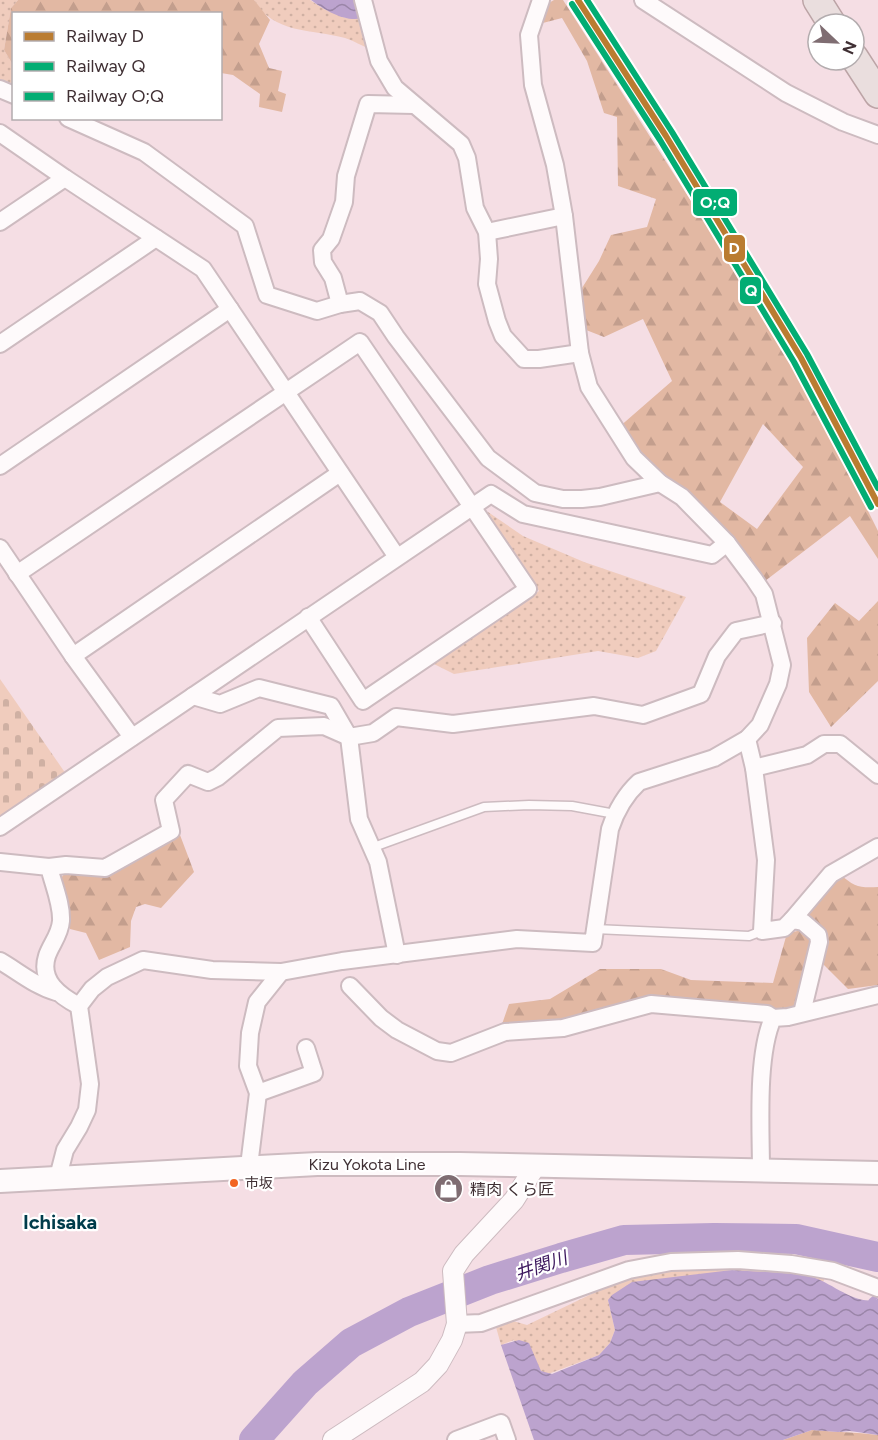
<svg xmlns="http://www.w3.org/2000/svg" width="878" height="1440" viewBox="0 0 878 1440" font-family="Figtree,'Noto Sans JP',sans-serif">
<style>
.green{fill:url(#green-dots)}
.forest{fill:url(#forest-firs);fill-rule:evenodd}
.cemetery{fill:url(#cemetery-stones)}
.water{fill:url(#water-waves)}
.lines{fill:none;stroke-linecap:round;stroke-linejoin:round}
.stream{stroke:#bca3ce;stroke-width:5}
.river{stroke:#bca3ce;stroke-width:30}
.service-casing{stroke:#cdbbc0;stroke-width:11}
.minor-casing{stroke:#cdbbc0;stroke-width:20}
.tertiary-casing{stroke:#cdbbc0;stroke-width:22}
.secondary-casing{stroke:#cdbbc0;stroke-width:26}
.trunk-casing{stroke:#bca4a6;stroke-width:30}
.service{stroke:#fefafb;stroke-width:8}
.minor{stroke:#fefafb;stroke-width:16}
.tertiary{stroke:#fefafb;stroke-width:20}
.secondary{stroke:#fefafb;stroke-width:22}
.trunk{stroke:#eadede;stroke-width:27}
.rail-1-casing{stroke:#fff;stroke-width:10}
.rail-2-casing{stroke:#fff;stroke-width:10}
.rail-3-casing{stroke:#fff;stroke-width:10}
.rail-1{stroke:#ba7c31;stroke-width:6}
.rail-2{stroke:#02ad73;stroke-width:6}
.rail-3{stroke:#02ad73;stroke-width:6}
.bus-dot{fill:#f26522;stroke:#fff;stroke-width:2}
.labels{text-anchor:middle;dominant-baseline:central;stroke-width:4.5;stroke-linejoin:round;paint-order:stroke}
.bus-label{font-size:14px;fill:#403034;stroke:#fff;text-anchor:start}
.street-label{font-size:16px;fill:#403034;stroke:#fff}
.poi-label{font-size:16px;fill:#403034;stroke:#fff;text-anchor:start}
.water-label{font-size:18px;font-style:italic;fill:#3c175e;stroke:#fff}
.quarter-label{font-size:20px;font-weight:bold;fill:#003c4b;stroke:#fff}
.line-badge{stroke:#fff;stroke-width:2}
.badge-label{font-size:16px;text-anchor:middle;font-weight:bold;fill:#fff}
</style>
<defs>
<pattern id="green-dots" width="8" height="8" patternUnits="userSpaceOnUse" patternTransform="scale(1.5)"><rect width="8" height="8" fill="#f0ccbd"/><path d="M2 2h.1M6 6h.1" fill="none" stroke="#cfb0a3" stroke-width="1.8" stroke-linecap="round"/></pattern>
<pattern id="forest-firs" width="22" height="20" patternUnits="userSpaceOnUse" patternTransform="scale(1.5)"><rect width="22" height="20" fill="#e2b8a3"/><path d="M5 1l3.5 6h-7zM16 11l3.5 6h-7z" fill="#c39e8d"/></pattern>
<pattern id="cemetery-stones" width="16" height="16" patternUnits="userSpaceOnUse" patternTransform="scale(1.5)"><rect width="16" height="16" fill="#f0ccbd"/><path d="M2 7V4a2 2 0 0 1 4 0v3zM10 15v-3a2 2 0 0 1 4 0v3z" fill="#cfb0a3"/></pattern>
<pattern id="water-waves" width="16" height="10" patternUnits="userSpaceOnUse" patternTransform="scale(1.5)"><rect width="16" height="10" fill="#bca3ce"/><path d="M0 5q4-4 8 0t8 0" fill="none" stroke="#9a85a8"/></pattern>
</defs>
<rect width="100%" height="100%" fill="#f5dee4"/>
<g class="green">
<path d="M0,0h18l-7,8 -7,42 9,15v23l-13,-6z"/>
<path d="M254,0h56l14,9 22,9h17l8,32c-8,-4 -17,-9 -26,-12 -33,-9 -72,-4 -91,-38z"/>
<path d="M488,512l35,24 61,26 102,35 -30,54 -18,7 -40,-7 -144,23 -20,-10 105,-73 -51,-76z"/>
<path d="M738,1265l88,10 -3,7 -10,-4 -81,-8 -124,30 7,30 -5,13 -11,12 -51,19 -7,-3 -27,-31 -13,5 -5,-18 17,-6 14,4 104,-50 41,-8z"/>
</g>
<g class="forest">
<path d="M18,0h236l16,20 -11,24 10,24 13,3 -4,20 8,3 -4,18 -23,-5 1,-13 -27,-19 -12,-2 -1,-59h-206l-1,51 -9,-15 7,-42z"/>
<path d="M554,0h9l179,281 65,108 71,142v28l-28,-43 -85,65 -78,-89 -49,-37 -20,-27 54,-47 -29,-62 -39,18 -23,-9 1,-40 17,-27 12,-26 36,-8 9,-28 -38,-13 -1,-69 -13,-4 -17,-52 -25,-43 -23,6 8,-20zM763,424l40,43 -46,62 -37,-27z"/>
<path d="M878,601v80l-47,46 -22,-35 -2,-54 28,-35 24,18z"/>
<path d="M180,835l14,37 -33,36 -16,-4 -9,3 -5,14 -1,26 -31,13 -13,-27 -16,-4 -10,-50 6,-7 69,-14z"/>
<path d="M840,874c14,13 20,14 38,13v98l-30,4 -25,-25 3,-22 -19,-27z"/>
<path d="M803,930l12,7 -19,72 -28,1 -112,-12 -94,24 -62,8 9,-26 41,-5 50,-30h61l30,11 82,3 14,-50z"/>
<path d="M812,1430c22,2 44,2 66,5v5h-95z"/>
</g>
<path class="cemetery" d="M0,679l66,95 -66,43z"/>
<g class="water">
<path d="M311,0h46l6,18c-17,5 -39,-8 -52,-18z"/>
<path d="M732,1270c24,2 58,2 80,7 19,5 45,30 66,22v136l-28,-4 -12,1 -26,-2 -29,10h-249l-33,-95 18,-5 10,3 12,28 11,3 47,-19 11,-12 5,-13 -7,-30 4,-5 20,-13z"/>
</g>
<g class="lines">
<path class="stream" d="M871,1301l7,-6"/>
<path class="river" d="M254,1440l51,-57 46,-40 58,-31 81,-32 71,-22 63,-18 90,-2 82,1 82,18"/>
<defs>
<g id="service">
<path d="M371,848l113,-41 45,-2 43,1 43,8"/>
<path d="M595,929l154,7 13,-5"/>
</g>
<g id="minor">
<path d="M363,0l16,61 16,27 66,56 6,14 8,50 12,24 2,27 -2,25 10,37 6,15 21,23h15l41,-6"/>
<path d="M643,0l143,93 57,29 35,13"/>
<path d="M0,89l14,6"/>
<path d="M68,118l76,34 101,74 22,69 50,16 23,-7 20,-3 20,12 16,24 92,121 47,35 28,6h19l18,-2 60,-14"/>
<path d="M0,133l65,45 138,91 194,288"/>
<path d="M0,222l65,-44"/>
<path d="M487,232l77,-16"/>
<path d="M340,304l-7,-26 -10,-16 -1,-12 9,-11 13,-37 2,-26 22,-72 46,1"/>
<path d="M0,344l156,-106"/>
<path d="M0,466l230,-157"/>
<path d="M0,548l73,108 59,81"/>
<path d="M17,574l343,-232 168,247 -165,112 -55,-84"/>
<path d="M73,656l267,-183"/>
<path d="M193,696l27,8 39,-16 72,18 18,31 10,82 19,43 19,93"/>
<path d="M747,739l7,29 12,92 -4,71 22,-3 8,-8 11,2 15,13 1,7 -17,71"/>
<path d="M754,768l53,-13 17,-11h16l38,31"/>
<path d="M0,827l491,-333 32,20 189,41 15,-12"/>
<path d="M0,862l49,5c4,17 13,37 12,54 -1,14 -10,23 -14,35 -8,25 13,40 32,50"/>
<path d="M49,867l17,-2 39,3 66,-37 -7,-31 24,-26 20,8 10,-5 60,-49 46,-2 25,11 24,-4 23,-16 57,7 141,-18 49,9 58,-21 16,-38 19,-25 37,-8"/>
<path d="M792,920l39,-46 47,-27"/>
<path d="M0,961c19,11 35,25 56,31"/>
<path d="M350,986l31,32 16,12 40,21 14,2 54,-21 58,-4 88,-24 116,10 6,4"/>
<path d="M258,1093l56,-20 -8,-25"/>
<path d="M249,1166l9,-73 -10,-27 2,-33 7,-31 24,-30"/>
<path d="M761,1171c0,-42 -5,-115 12,-153l15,-1 90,-22"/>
<path d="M58,1177l7,-27 14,-23 8,-17 3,-26 -11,-78 13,-17 15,-12 36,-17 69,10 69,2 61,-11 175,-22 76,4 17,-114c6,-18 15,-34 29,-47l75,-24 33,-19 13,-14 18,-41 4,-19 -18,-71 -10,-15 -27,-36 -45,-46 -22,-14 -26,-25 -45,-71 -9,-34 -16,-137 -9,-51 -22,-80 -4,-50 12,-35"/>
<path d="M457,1324l24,-1 148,-53 42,-8 67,-2 53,4 42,7 45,17"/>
<path d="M456,1440l45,-17 6,17"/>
</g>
<path id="tertiary" d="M333,1440l89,-58 16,-17 14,-25 5,-16 -4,-53 11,-17 50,-54 22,-35"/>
<path id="secondary" d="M0,1181l317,-17h143l418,9"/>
<g id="trunk">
<path d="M817,0l15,24"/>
<path d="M854,57l24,37"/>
</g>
</defs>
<use href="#service" class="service-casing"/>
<use href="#minor" class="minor-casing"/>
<use href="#tertiary" class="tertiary-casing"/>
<use href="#secondary" class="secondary-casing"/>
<use href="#trunk" class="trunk-casing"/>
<use href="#service" class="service"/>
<use href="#minor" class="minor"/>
<use href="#tertiary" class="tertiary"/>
<use href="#secondary" class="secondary"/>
<use href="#trunk" class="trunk"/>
<defs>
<path id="rail-1" d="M578,0l88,136 135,222 77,146"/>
<path id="rail-2" d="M572,4l88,136 134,222 77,145"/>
<path id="rail-3" d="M587,0l85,132 135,222 71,134"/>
</defs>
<use href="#rail-1" class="rail-1-casing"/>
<use href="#rail-2" class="rail-2-casing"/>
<use href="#rail-3" class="rail-3-casing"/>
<use href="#rail-1" class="rail-1"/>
<use href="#rail-2" class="rail-2"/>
<use href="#rail-3" class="rail-3"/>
</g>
<defs>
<symbol id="shop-disc" viewBox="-11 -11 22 22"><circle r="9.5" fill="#7f6d72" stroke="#fff"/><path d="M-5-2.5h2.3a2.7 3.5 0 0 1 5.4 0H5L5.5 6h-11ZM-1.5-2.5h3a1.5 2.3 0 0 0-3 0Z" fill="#fff"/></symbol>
</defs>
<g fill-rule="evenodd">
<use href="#shop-disc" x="432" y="1172" width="33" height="33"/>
</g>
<circle class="bus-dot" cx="234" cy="1183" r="5"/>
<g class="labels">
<g class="bus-label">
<text x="245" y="1183">市坂</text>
</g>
<g class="street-label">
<text x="367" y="1164">Kizu Yokota Line</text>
</g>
<g class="poi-label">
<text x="470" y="1189">精肉 くら匠</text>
</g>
<g class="water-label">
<text transform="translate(541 1266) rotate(-19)">井関川</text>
</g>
<g class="quarter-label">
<text x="60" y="1222">Ichisaka</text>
</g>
</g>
<g class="line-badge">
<rect x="692" y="188" width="46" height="29" rx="6" fill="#02ad73"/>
<rect x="723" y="234" width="23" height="29" rx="6" fill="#ba7c31"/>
<rect x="739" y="276" width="23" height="29" rx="6" fill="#02ad73"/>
</g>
<g class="badge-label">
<text x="715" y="208">O;Q</text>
<text x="734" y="254">D</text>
<text x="751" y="296">Q</text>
</g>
<rect x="12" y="12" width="210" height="108" fill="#ffffff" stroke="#b3acae" stroke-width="1.5"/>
<rect x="24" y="32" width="30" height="9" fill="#ba7c31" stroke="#b3acae" stroke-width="1.5"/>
<text x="66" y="42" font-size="18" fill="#403034">Railway D</text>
<rect x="24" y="62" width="30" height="9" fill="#02ad73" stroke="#b3acae" stroke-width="1.5"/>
<text x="66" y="72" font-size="18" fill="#403034">Railway Q</text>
<rect x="24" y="92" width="30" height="9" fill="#02ad73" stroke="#b3acae" stroke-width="1.5"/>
<text x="66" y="102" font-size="18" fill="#403034">Railway O;Q</text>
<g transform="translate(836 42) rotate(113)"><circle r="28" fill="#ffffff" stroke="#b3acae" stroke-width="1.5"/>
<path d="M0-4.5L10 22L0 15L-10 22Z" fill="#7f6d72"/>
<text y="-9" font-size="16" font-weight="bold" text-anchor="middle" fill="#403034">N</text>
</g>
</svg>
